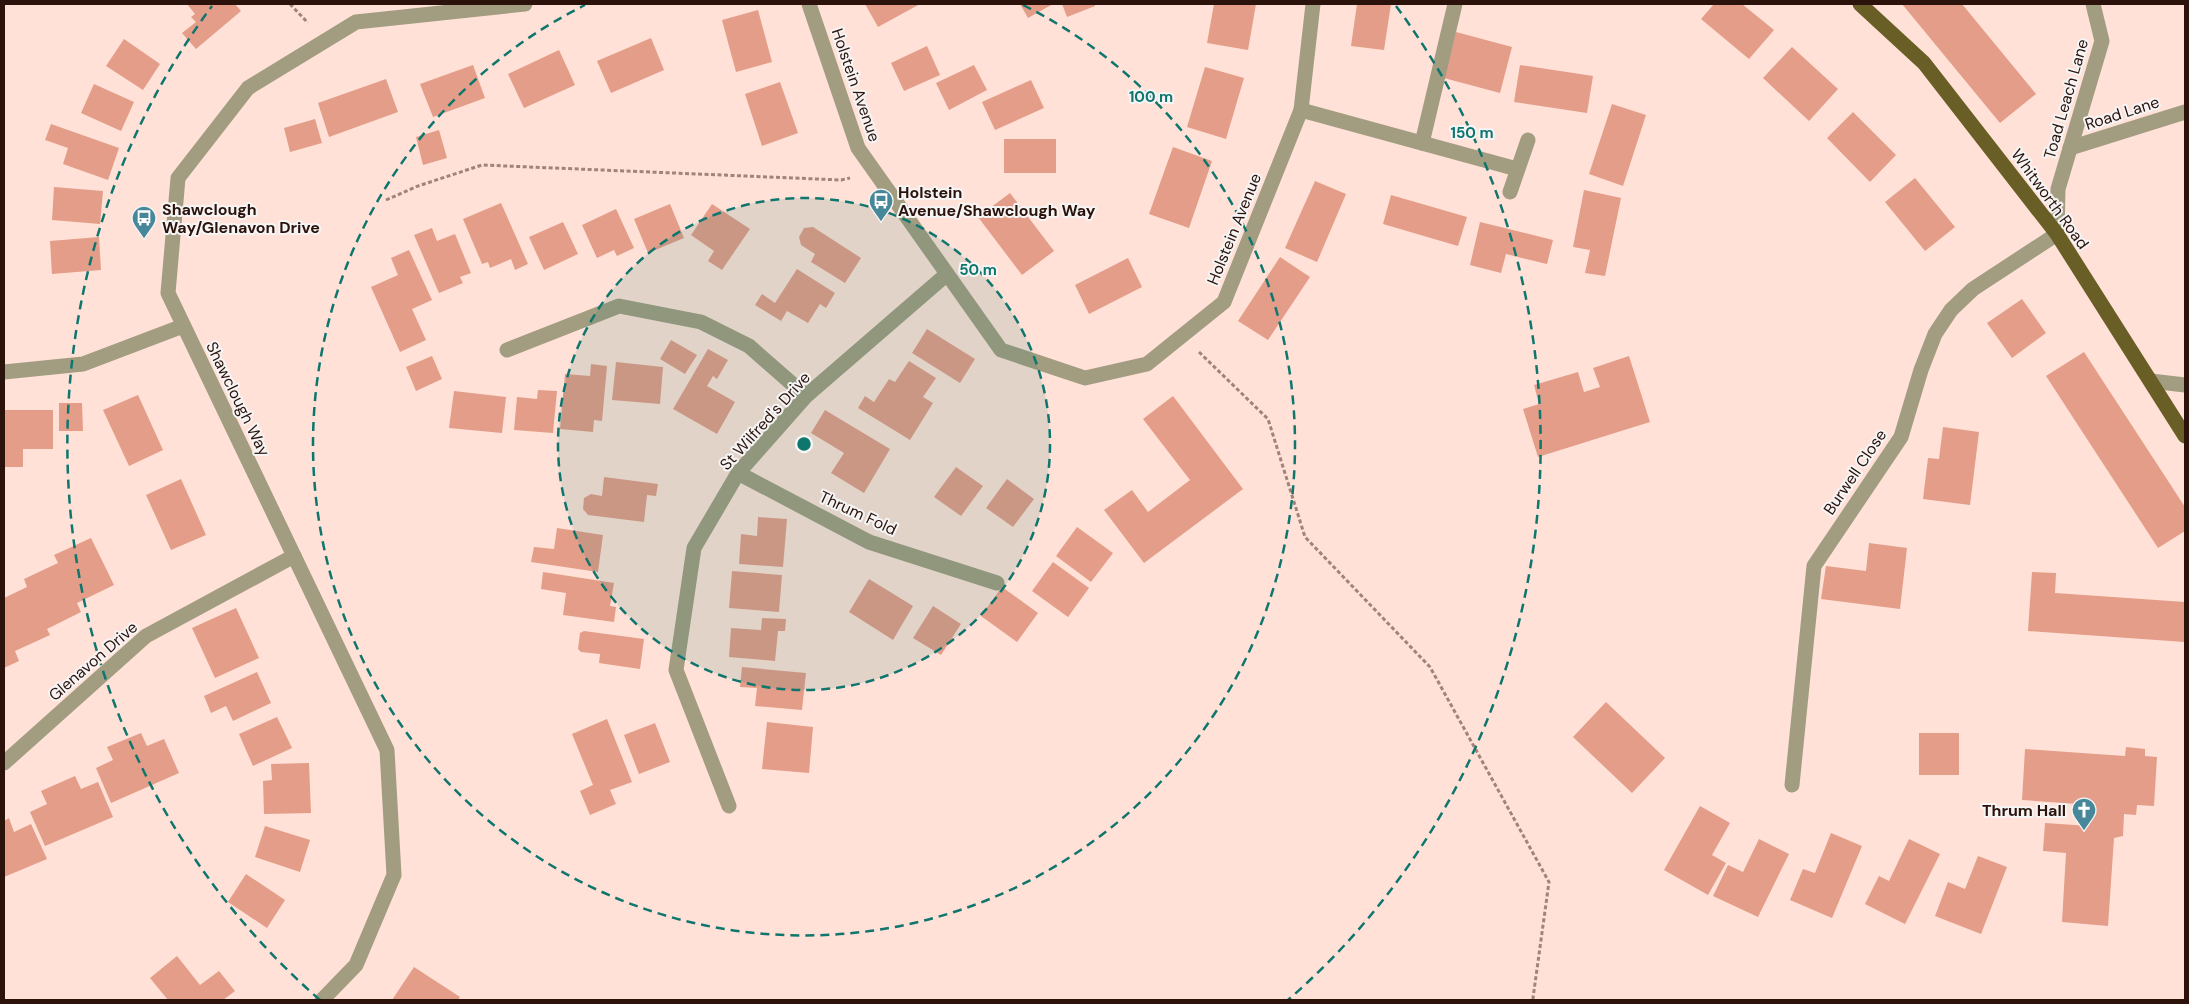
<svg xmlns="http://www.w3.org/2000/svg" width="2189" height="1004" viewBox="0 0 2189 1004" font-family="'DM Sans',sans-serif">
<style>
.building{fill:#e49d88}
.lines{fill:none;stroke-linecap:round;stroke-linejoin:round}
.path{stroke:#a0847b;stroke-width:3;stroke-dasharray:4 2.5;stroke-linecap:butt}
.minor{stroke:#a29d80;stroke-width:15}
.major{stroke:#695e26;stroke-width:15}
.ring{fill:none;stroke:#0f766e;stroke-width:2.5;stroke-dasharray:9 6}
.labels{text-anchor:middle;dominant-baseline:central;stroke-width:4;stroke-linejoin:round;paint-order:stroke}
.street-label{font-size:16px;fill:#2b120a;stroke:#f5f5f5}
.poi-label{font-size:16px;font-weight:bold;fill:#2b120a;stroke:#f5f5f5;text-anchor:start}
.centre{fill:#0f766e;stroke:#f5f5f5;stroke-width:2.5}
.ring-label{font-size:15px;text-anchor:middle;font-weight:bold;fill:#0f766e;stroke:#f5f5f5;stroke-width:4;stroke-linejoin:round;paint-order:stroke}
</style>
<rect width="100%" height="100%" fill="#ffe1d7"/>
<g class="building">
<path d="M187,4h48l6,7 -45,38 -14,-16 14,-11 -5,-5 4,-3z"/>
<path d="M865,4h55l-42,23z"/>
<path d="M1020,4h33l-25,14z"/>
<path d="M1062,4h33v2l-28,11z"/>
<path d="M1214,4h42l-8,46 -41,-7z"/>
<path d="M1357,4h34l-7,46 -33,-4z"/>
<path d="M1714,4h28l32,26 -25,29 -48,-40z"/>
<path d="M1902,4h60l74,90 -36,29z"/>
<path d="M758,10l14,52 -36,10 -14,-52z"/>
<path d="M1456,32l56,15 -12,46 -56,-15z"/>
<path d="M651,38l13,32 -53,23 -14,-32z"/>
<path d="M124,39l36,25 -17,26 -37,-24z"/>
<path d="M927,46l13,29 -36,16 -13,-28z"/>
<path d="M1792,47l46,42 -29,32 -46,-43z"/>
<path d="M559,50l16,35 -51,23 -16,-34z"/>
<path d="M473,65l12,33 -52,19 -13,-33z"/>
<path d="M974,65l13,25 -38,20 -13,-27z"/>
<path d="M1520,65l73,11 -6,37 -73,-11z"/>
<path d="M1205,67l39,11 -18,61 -39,-12z"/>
<path d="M386,79l12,33 -69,25 -11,-34z"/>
<path d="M1031,80l13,28 -49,22 -13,-28z"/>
<path d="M780,82l18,51 -36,13 -17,-52z"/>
<path d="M94,84l40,18 -13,29 -40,-18z"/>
<path d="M1612,104l34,11 -23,71 -34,-12z"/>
<path d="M1853,112l43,43 -26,27 -43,-44z"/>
<path d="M315,119l7,24 -32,9 -6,-24z"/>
<path d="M51,124l68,24 -11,32 -45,-16 5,-16 -23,-8z"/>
<path d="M439,130l8,28 -24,7 -7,-28z"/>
<rect x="1004" y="139" width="52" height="34"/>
<path d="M1173,147l39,14 -23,67 -40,-14z"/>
<path d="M1915,178l40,49 -30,24 -40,-49z"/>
<path d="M1315,181l31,13 -29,68 -32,-14z"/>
<path d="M54,187l49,4 -3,33 -48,-4z"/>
<path d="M1584,190l37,8 -16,78 -20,-3 5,-23 -17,-3z"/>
<path d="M1010,193l44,58 -32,24 -44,-58z"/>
<path d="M1391,195l76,22 -9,29 -75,-22z"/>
<path d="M501,203l27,61 -13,6 -4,-11 -21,9 -2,-6 -6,2 -19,-45z"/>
<path d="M670,204l14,34 -36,15 -14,-34z"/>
<path d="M712,204l38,25 -28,41 -14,-9 6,-10 -23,-16z"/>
<path d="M616,209l18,39 -17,8 -3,-6 -17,8 -15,-33z"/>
<path d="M563,222l15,32 -34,16 -15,-33z"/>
<path d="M1480,222l73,18 -6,24 -41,-10 -5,19 -31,-8z"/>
<path d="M813,227l48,31 -16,25 -34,-21 4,-8 -14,-9 -2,-8 5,-9z"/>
<path d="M432,228l5,13 18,-7 16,39 -11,4 3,6 -24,10 -25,-58z"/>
<path d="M99,237l2,33 -49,4 -2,-33z"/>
<path d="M409,250l23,50 -20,9 14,31 -26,12 -29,-65 27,-12 -7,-17z"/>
<path d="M1280,257l30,20 -42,63 -30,-19z"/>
<path d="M1128,258l14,29 -53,27 -14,-29z"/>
<path d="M797,269l38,24 -9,15 -6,-4 -12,19 -21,-12 -6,10 -26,-16 7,-11 13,9z"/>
<path d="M2022,299l24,34 -34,25 -25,-35z"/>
<path d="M927,329l48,30 -15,24 -48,-30z"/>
<path d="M671,340l26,15 -12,19 -25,-15z"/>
<path d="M708,349l20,11 -11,19 -4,-3 -6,10 28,16 -18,32 -44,-25z"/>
<path d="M2084,352l101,155v24l-27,17 -112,-172z"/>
<path d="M432,356l10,23 -26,12 -10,-24z"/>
<path d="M1629,356l21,66 -112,35 -15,-48 16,-5 -5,-19 44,-13 6,20 16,-5 -7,-19z"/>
<path d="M909,361l27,17 -13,19 10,6 -23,37 -52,-32 7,-12 9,6 15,-23 6,3z"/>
<path d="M616,362l47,5 -3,37 -48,-4z"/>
<path d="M591,364l16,2 -5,55 -8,-1 -1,12 -33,-3 5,-55 25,2z"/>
<path d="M538,390l19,1 -4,42 -39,-3 3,-33 20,2z"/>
<path d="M454,391l52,6 -4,36 -53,-5z"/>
<path d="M138,395l25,55 -34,16 -26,-56z"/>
<path d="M1173,396l70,93 -99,74 -40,-53 28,-20 16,22 42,-32 -47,-61z"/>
<path d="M59,403h23l1,28h-24z"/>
<path d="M4,410h49v39h-30v18h-19z"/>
<path d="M825,410l65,39 -26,44 -33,-20 13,-20 -33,-20z"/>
<path d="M1943,427l36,5 -9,73 -47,-6 5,-41 11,1z"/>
<path d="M956,467l27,19 -22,30 -27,-19z"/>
<path d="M604,477l54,7 -2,12 -9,-1 -3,27 -56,-7 -5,-6 1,-11 7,-4 11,2z"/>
<path d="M181,479l25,56 -35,15 -25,-55z"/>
<path d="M1007,479l27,20 -21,28 -27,-19z"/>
<path d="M758,517l29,2 -4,48 -44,-3 2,-30 16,2z"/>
<path d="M1077,527l36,26 -22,29 -35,-26z"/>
<path d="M557,528l46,7 -5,37 -67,-10 3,-15 20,2z"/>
<path d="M91,538l23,47 -37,18 4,9 -34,17 3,6 -35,16 4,10 -15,7v-70l23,-11 -3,-8 34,-16 -4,-8z"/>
<path d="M1869,543l38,5 -7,61 -79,-10 5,-33 40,5z"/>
<path d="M1053,562l36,26 -21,29 -36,-26z"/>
<path d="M732,571l50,4 -3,37 -50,-4z"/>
<path d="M543,572l71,11 -4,23 6,1 -2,15 -51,-7 3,-22 -25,-4z"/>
<path d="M2032,572l24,1 -1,20 130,9v40l-157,-11z"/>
<path d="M869,579l44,27 -20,34 -44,-28z"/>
<path d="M1002,587l36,26 -21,29 -36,-26z"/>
<path d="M933,606l28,18 -20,31 -28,-17z"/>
<path d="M236,608l23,50 -44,20 -23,-50z"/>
<path d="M762,618l24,1 -1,12h-7l-3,30 -46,-4 2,-29 30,2z"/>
<path d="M584,631l60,8 -4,30 -41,-6 1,-9 -19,-2 -3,-3 2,-16z"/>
<path d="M742,667l64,6 -4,37 -47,-4 2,-18 -17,-1z"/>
<path d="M257,672l14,31 -38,18 -7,-15 -15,7 -7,-17z"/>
<path d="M1606,702l59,56 -33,35 -59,-56z"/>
<path d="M277,717l15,31 -39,18 -14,-32z"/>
<path d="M607,719l25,63 -22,8 6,14 -26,11 -10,-24 13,-6 -21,-51z"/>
<path d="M767,722l46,5 -4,46 -47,-4z"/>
<path d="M655,723l15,39 -31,12 -15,-39z"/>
<path d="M141,733l6,13 17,-7 15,34 -68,30 -15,-35 17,-8 -6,-13z"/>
<rect x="1919" y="733" width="40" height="42"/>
<path d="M2126,747l19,2v7l12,1 -3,49 -17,-1 -1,10 -12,-1 -1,22 -9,2 -6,88 -46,-4 4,-69 -23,-2 2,-28 44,3 2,-21 -69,-5 3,-51 100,7z"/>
<path d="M309,763l2,50 -47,1 -1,-33 9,-1 -1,-16z"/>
<path d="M75,776l6,13 17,-7 15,35 -68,29 -15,-34 17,-8 -6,-13z"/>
<path d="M1700,806l30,17 -18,32 14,8 -18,32 -44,-25z"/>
<path d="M9,818l5,14 17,-8 16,35 -43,18v-56z"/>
<path d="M265,826l45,14 -10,32 -45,-15z"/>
<path d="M1831,833l31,13 -30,72 -42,-18 13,-31 12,4z"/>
<path d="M1759,839l30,15 -31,63 -45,-21 15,-31 15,7z"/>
<path d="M1909,839l31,15 -35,70 -40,-20 14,-28 10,5z"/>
<path d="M1978,856l29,11 -26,67 -46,-18 13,-34 17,7z"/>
<path d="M246,874l39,26 -18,28 -39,-26z"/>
<path d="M177,956l23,29 19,-14 16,20 -12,9h-55l-18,-22z"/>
<path d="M414,967l46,30 -2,3h-66z"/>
</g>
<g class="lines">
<g class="path">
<path d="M290,4l18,19"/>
<path d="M386,200l32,-14 64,-21 359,15 9,-2"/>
<path d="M1199,352l69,67 37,118 125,130 119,215 -16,116 3,2"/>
</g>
<g class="minor">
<path d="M809,4l49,144 143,202 84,28 62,-14 77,-62 77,-192 12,-106"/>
<path d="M1301,110l216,59"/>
<path d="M1422,143l33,-139"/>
<path d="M2070,148l115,-36"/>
<path d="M1510,192l18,-52"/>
<path d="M507,350l112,-44 82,16 48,24 57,50"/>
<path d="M4,372l79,-8 100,-38"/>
<path d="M2151,381l34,4"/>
<path d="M738,473l131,69 128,41"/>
<path d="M4,763l142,-127 148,-80"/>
<path d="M1792,785l22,-219 87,-129 20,-67 14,-36 16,-24 22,-21 84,-55 1,-45 44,-148 -9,-37"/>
<path d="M729,806l-53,-136 18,-122 44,-75 68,-77 141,-122"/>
<path d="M322,1000l34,-35 38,-90 -7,-125 -219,-457 10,-115 70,-90 108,-66 169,-18"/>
</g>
<path class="major" d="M1860,4l64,59 133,171 128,202"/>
</g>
<circle cx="804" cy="444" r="246" fill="#0f766e" fill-opacity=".12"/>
<g class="ring">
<circle cx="804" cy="444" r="246"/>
<path d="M1023 5A491 491 0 1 1 585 5"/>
<path d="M320 1000A737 737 0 0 1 212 6M1396 6A737 737 0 0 1 1288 1000"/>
</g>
<defs>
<symbol id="bus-pin" viewBox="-11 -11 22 30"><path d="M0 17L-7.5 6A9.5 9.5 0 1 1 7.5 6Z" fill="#468799" stroke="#f5f5f5"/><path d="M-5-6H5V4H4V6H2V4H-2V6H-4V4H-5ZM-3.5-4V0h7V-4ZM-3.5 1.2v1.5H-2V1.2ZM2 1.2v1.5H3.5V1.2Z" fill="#fff"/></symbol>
<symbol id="church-pin" viewBox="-11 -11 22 30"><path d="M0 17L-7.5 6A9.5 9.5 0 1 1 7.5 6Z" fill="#468799" stroke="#f5f5f5"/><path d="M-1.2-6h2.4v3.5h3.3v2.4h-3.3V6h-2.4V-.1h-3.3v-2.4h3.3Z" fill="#fff"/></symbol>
</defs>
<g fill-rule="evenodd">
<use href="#bus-pin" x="867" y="187" width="28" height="38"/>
<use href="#bus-pin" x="130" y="204" width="28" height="38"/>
<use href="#church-pin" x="2070" y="796" width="28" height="38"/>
</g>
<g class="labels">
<g class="street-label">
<text transform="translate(856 85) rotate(71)">Holstein Avenue</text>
<text transform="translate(2066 99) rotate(-74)">Toad Leach Lane</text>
<text transform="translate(2122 113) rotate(-18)">Road Lane</text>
<text transform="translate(2050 199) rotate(54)">Whitworth Road</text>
<text transform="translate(1234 229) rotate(-68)">Holstein Avenue</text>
<text transform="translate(238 399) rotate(64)">Shawclough Way</text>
<text transform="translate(765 421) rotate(-48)">St Wilfred's Drive</text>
<text transform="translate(1855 472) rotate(-56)">Burwell Close</text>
<text transform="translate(858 513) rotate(25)">Thrum Fold</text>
<text transform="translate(93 661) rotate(-41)">Glenavon Drive</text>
</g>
<g class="poi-label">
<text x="898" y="192">Holstein<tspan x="898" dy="18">Avenue/Shawclough Way</tspan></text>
<text x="162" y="209">Shawclough<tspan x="162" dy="18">Way/Glenavon Drive</tspan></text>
<text x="2066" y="810" text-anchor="end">Thrum Hall</text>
</g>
</g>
<circle cx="804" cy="444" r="8" class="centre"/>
<g class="ring-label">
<text x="1151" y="102">100 m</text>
<text x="1472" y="138">150 m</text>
<text x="978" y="275">50 m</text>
</g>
<rect width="2189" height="1004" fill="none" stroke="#2b120a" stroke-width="10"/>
</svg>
